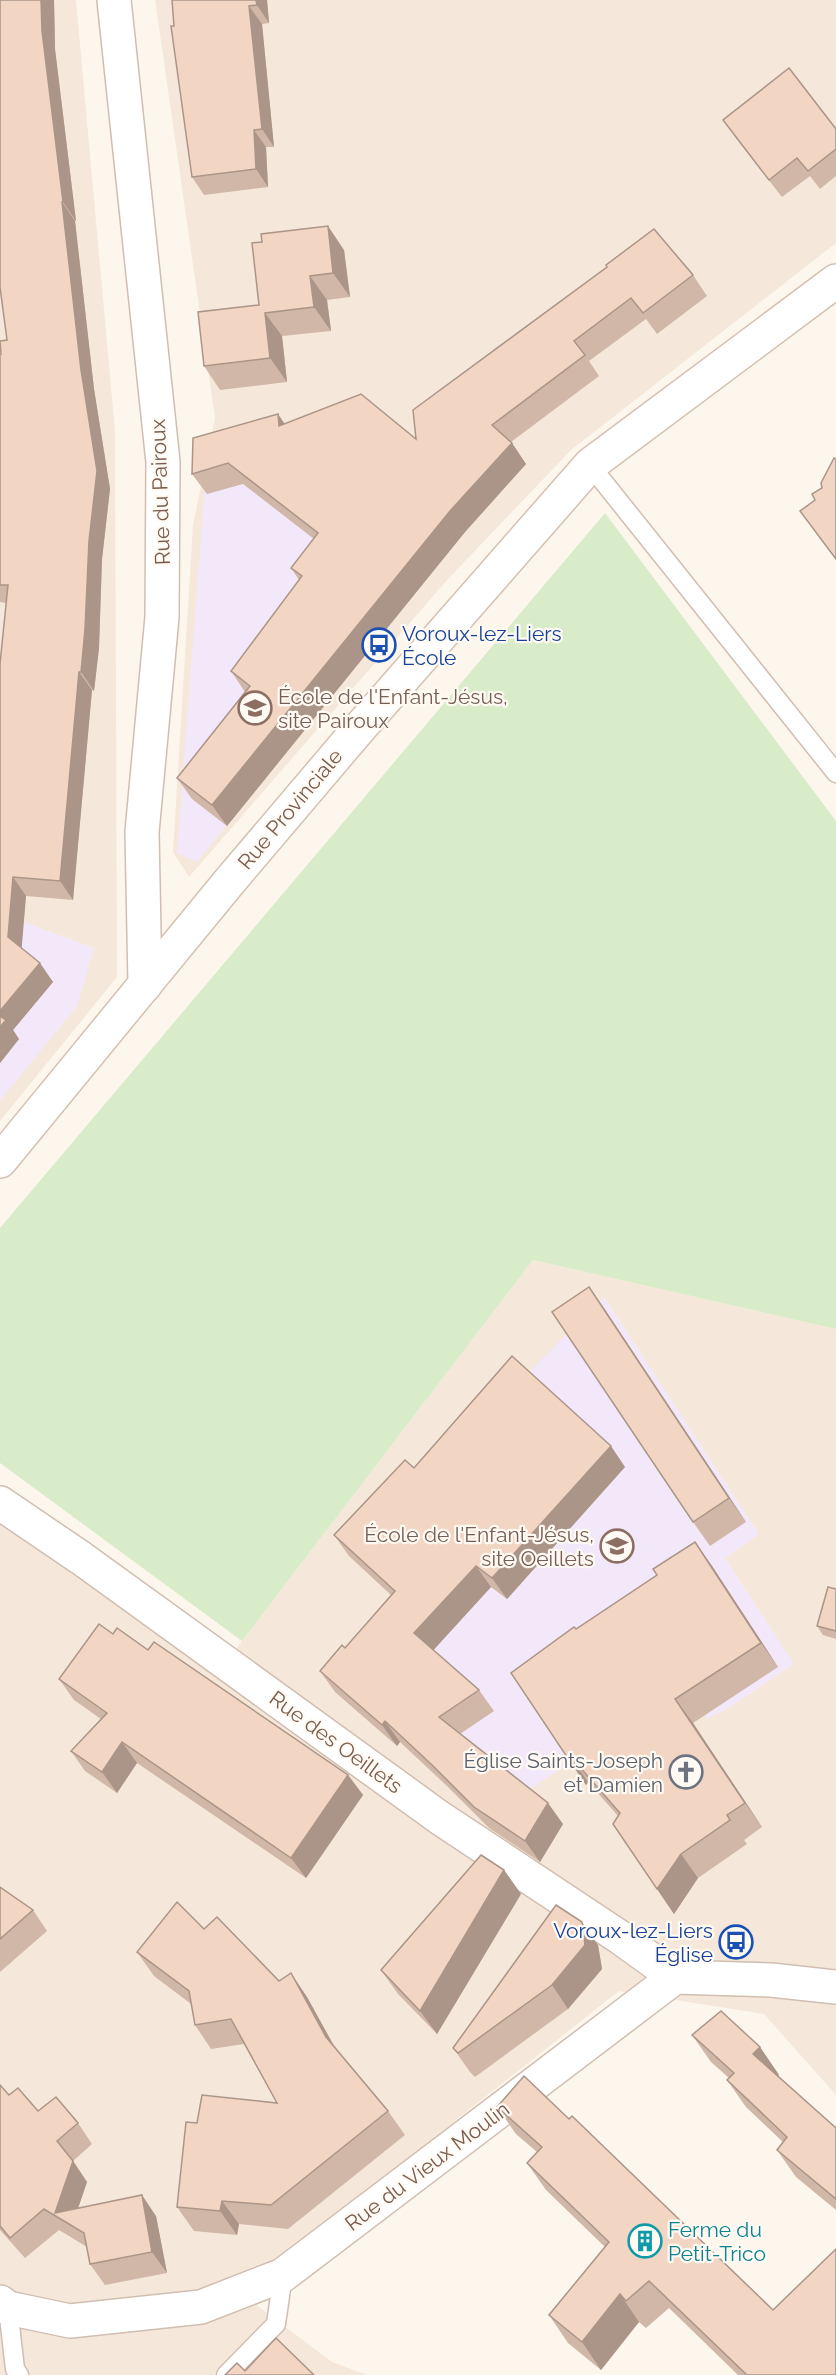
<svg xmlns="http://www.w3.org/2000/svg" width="836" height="2375" viewBox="0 0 836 2375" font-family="Raleway,sans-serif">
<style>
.residential{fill:#f5e8da}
.education{fill:#f3e8fa}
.grass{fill:#d8ecc9}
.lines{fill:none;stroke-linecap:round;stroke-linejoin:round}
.service-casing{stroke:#d1beb0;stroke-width:21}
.minor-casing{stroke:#d1beb0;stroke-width:36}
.secondary-casing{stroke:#d6c0b0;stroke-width:36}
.service{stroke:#fff;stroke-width:18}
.minor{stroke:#fff;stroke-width:33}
.secondary{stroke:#fff;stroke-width:33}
.wall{fill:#d1b7a8}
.shaded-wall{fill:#aa9588}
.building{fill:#f3d5c3;stroke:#aa9588;stroke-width:1.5}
.labels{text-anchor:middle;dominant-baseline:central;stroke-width:4.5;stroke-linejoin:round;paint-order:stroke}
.street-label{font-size:21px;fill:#7a5c4d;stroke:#fffaf3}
.transit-label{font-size:21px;fill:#164399;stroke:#fffaf3;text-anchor:start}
.education-label{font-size:21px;fill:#785e54;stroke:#fffaf3;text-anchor:start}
.worship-label{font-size:21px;fill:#5b616d;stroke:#fffaf3;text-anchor:end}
.culture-label{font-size:21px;fill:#0d838f;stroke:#fffaf3;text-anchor:start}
</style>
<rect width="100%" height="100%" fill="#fdf6ec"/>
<g class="residential">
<path d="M0,0h76l39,431 2,546 -117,144z"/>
<path d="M155,0h681v243l-265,207 -123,129 -259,298 -16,-25 20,-327 22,-107z"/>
<path d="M533,1260l303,69v766l-72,-81 -145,-23 -380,301 93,70 35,13h-367v-856l220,153 22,-31z"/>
</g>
<g class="education">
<path d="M207,458l173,56 60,49 -243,299 -20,-9z"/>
<path d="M0,913l94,35 -17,58 -77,95z"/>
<path d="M604,1297l155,237 -34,24 69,106 -67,45 -20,10 -37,-58 -99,101 -47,31 -127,-102 58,-65 -35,-145z"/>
</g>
<path class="grass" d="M605,513l231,308v508l-303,-69 -291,381 -242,-178v-235z"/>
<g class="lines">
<defs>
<g id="service">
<path d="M590,465l246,308"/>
<path d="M8,2308l7,61 4,6"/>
<path d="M226,2375l50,-51 7,-49"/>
</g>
<g id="minor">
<path d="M114,0l49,462 -1,155 -20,215 3,153"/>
<path d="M0,1503l81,55 359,260 181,120 54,39"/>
<path d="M0,2302l8,6 62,13 131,-14 82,-32 392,-298 96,3 65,7"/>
</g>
<path id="secondary" d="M0,1161l229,-279 129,-152 232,-265 246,-184"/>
</defs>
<use href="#service" class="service-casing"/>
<use href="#minor" class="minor-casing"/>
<use href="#secondary" class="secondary-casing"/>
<use href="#service" class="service"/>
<use href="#minor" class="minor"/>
<use href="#secondary" class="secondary"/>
</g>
<g class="wall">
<path d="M0,0h54l1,49 21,172h-1l19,168 16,100 -8,70 -3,89 -5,43 -2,-1 -19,210 -47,-4 -5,52 32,34 -40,48 6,9 -19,24 6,-460 -6,-1v-247l1,-1 6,-14z"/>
<path d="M267,0l2,23 -7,1 12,123h-8l2,40 -64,8 -12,-18 -18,-151z"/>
<path d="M723,120l113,9v47l-16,13 -10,-13 -28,21 -47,-60z"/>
<path d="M344,250l6,47 -23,3 4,31 -49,5 5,46 -67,8 -16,-24 55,-61z"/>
<path d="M607,267l86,8 14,21 -50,38 -11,-15 -57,42 10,15 -88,66 15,22 -61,68 -238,294 -35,-27 -15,-21 68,-86 -14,-21 68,-91 -8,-12 23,-29 -71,-55 -36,10 -15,-20 86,-60 6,9 132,16z"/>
<path d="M836,459v101l-36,-49 15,-11 7,-12z"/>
<path d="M589,1287l157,235 -36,24 -17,-24z"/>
<path d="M625,1467l-118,132 -16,-12 -58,63 46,40 15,21 -34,23 103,90 -23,38 -51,-34 -42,-42 -47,-44 -3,4 -62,-54 -15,-21 25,-23 46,-53 -42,-39 -15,-21 80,-67z"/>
<path d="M695,1542l17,24 66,101 -85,56 69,104 -18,13 3,4 -49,34 -24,36 -17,-25 -39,-73 -30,-34 -2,3 -17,-25 7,-131 81,-54z"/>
<path d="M836,1589v50l-13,-4 -6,-9z"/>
<path d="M113,1634l35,16 200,125 15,20 -57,83 -169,-115 -20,30 -32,-22 -14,-20 30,-32 -27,-19 -15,-21z"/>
<path d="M504,1870l17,24 -84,140 -39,-40 -17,-24z"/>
<path d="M0,1887l33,23 14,21 -47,41z"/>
<path d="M204,1929l75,52 28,16 29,52 52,62 17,24 -117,94 -49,-5 -2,11 -43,-4 -17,-24 20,-84 80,-20 -33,-59 -33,5 -16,-24 -4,-21 -37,-28 -17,-24z"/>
<path d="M598,1945l4,24 -34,40 -93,68 -5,-5 -17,-24z"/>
<path d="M692,2035l68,12 19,28 -1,1 58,52v82l-40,-33 -19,-27 6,-8 -37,-35 -19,-27 2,-2 -18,-16z"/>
<path d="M0,2085l9,10 29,16 40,12 14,21 -19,17 14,21 -9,26 78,8 11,57 -62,12 -15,-21 -3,-17 -28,-17 -34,28 -25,-28z"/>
<path d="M497,2107l72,12 204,191 63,65h-98l-69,-67 -23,20 -7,-6 -38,48 -33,-27 -19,-28 56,-68 -59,-57 -19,-27 10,-11 -21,-18z"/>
</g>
<g class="shaded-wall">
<path d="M41,0h13l1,49 21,172 -13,-19 -21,-171z"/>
<path d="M256,0h11l2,23 -12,-18z"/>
<path d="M249,6l13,18 12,123 -12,-18z"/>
<path d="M254,130l12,17 2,40 -12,-18z"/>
<path d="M62,202l13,19 19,168 16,100 -8,70 -3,89 -5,43 -13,-19 8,-131 -8,-171z"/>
<path d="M328,226l16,24 6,47 -17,-24z"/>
<path d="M310,276l17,24 4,31 -17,-24z"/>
<path d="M265,313l17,23 5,46 -17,-24z"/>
<path d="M278,414l14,21 -13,-9z"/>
<path d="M512,443l14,21 -61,68 -238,294 -15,-21 238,-294z"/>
<path d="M79,672l13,18 -19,210 -13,-19z"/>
<path d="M13,877l13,19 -5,60 -13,-19z"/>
<path d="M40,963l13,19 -40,48 6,9 -19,24v-52z"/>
<path d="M589,1287l17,24 140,211 -17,-24z"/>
<path d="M611,1446l14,21 -118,132 -15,-21z"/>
<path d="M695,1542l17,24 66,101 -17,-24z"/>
<path d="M476,1566l15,21 -62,68 -15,-22z"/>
<path d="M675,1699l18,24 69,104 -17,-24z"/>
<path d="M385,1721l15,21 -3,4 -15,-21z"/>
<path d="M122,1742l15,21 -20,30 -15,-21z"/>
<path d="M571,1757l17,25 -2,3 -17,-25z"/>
<path d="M348,1775l15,20 -57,83 -15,-20z"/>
<path d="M548,1803l15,21 -23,38 -15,-21z"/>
<path d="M681,1854l17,24 -24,36 -17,-25z"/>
<path d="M504,1870l17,24 -84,140 -17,-23z"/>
<path d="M582,1922l16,23 4,24 -34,40 -16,-24z"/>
<path d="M291,1973l16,24 35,64 -16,-24z"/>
<path d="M760,2047l19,28 -6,7 -20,-28z"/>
<path d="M73,2161l14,21 -15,44 -17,-13z"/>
<path d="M142,2195l14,21 11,57 -15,-21z"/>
<path d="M222,2201l17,23 -2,11 -17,-24z"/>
<path d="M620,2294l19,28 -38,48 -19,-28z"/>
</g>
<g class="building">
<path d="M0,0h41l1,31 21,171h-1l19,168 16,101 -8,70 -4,88 -4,43h-2l-19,209 -47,-4 -5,60 32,26 -40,48v-347l8,-79h-8v-230l1,-1 -1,-13 7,-1 -7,-53z"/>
<path d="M172,0h84l1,5 -8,1 13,123 -8,1 2,39 -64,8 -21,-151h3z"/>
<path d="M789,68l47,61v20l-28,22 -11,-13 -28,22 -46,-60z"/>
<path d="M328,226l5,47 -23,3 4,31 -49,6 5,45 -66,8 -6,-54 61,-7 -7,-62 10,-1 -1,-8z"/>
<path d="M654,229l39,46 -50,38 -12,-15 -57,43 11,14 -93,70 20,18 -62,68 -238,294 -35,-27 73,-92 -19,-15 71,-95 -11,-8 27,-35 -90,-70 -36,11 1,-36 85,-24 1,12 82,-32 55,45 -3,-29 194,-143 -1,-2z"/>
<path d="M834,458l2,1v100l-36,-48 15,-11 -3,-6 10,-6 -1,-5z"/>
<path d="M0,1016l6,4 -6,7z"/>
<path d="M589,1287l140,211 -36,24 -141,-210z"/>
<path d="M512,1356l99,90 -119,132 -16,-12 -62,67 65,57 -40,27 109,86 -23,38 -51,-34 -42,-42 -47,-44 -3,4 -62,-54 22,-26 3,3 50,-57 -61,-56 71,-75 9,8z"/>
<path d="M695,1542l66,101 -86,56 70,104 -18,12 3,5 -49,34 -24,35 -44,-65 7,-11 -49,-56 -2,3 -58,-87 63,-46 2,2 81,-54 -4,-6z"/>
<path d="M828,1587l8,2v42l-19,-5z"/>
<path d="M99,1624l14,10 4,-6 31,22 6,-8 194,133 -57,83 -169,-116 -20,30 -31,-21 36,-38 -48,-34z"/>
<path d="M481,1855l23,15 -84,141 -39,-41z"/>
<path d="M0,1887l33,23 -33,29z"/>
<path d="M177,1902l27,27 13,-12 62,64 12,-8 35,64 62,74 -117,94 -49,-4 -2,10 -43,-4 9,-85 11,1 5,-28 75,8 -46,-84 -36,6 -6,-34 -52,-39z"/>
<path d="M556,1905l26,17 3,23 -33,40 -94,68 -5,-5z"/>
<path d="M721,2011l39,36 -7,7 83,74v71l-59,-49 10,-13 -60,-57 7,-7 -42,-38z"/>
<path d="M524,2076l45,43 3,-3 201,194 63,-61v126h-89l-98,-94 -23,20 -6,-7 -38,48 -33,-27 60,-73 -82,-79 15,-16 -45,-40z"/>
<path d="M0,2085l9,10 9,-7 20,23 18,-14 22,26 -21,18 16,20 -18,52 87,-18 10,57 -62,12 -6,-31 -40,-24 -34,29 -10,-12z"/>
<path d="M276,2338l38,37h-89l12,-12 8,8z"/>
</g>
<defs>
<symbol id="bus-ring" viewBox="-11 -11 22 22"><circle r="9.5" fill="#fffaf3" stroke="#1a4fb4" stroke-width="1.5"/><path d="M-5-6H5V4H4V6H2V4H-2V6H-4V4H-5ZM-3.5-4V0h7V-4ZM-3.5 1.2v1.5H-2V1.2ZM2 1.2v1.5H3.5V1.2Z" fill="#1a4fb4"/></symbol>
<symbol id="school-ring" viewBox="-11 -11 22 22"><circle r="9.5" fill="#fffaf3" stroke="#8d6e63" stroke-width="1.5"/><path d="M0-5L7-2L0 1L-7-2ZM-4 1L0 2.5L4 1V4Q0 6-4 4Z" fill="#8d6e63"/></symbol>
<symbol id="church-ring" viewBox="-11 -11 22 22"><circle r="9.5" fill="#fffaf3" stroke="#6b7280" stroke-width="1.5"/><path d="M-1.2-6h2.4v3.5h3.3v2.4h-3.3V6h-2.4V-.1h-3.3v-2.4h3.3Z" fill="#6b7280"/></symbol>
<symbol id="building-ring" viewBox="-11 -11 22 22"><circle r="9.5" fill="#fffaf3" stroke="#0f9aa8" stroke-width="1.5"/><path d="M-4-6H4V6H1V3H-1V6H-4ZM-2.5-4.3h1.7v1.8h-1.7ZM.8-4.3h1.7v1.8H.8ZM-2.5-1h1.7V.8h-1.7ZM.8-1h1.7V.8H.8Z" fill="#0f9aa8"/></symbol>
</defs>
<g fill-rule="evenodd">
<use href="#bus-ring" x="360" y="626" width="38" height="38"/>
<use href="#school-ring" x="236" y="689" width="38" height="38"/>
<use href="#school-ring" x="598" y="1527" width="38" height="38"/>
<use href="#church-ring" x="667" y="1753" width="38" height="38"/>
<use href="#bus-ring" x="717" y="1923" width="38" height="38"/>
<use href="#building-ring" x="626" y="2222" width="38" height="38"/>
</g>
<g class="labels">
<g class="street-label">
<text transform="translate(160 492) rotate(-92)">Rue du Pairoux</text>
<text transform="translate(290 809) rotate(-50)">Rue Provinciale</text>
<text transform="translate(336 1742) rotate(36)">Rue des Oeillets</text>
<text transform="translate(427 2166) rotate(-37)">Rue du Vieux Moulin</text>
</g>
<g class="transit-label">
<text x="402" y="633">Voroux-lez-Liers<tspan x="402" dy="24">École</tspan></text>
<text x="713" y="1930" text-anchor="end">Voroux-lez-Liers<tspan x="713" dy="24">Église</tspan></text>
</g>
<g class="education-label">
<text x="278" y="696">École de l'Enfant-Jésus,<tspan x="278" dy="24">site Pairoux</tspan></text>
<text x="594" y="1534" text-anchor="end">École de l'Enfant-Jésus,<tspan x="594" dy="24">site Oeillets</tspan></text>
</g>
<g class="worship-label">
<text x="663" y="1760">Église Saints-Joseph<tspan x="663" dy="24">et Damien</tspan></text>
</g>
<g class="culture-label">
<text x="668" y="2229">Ferme du<tspan x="668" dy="24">Petit-Trico</tspan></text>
</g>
</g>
</svg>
